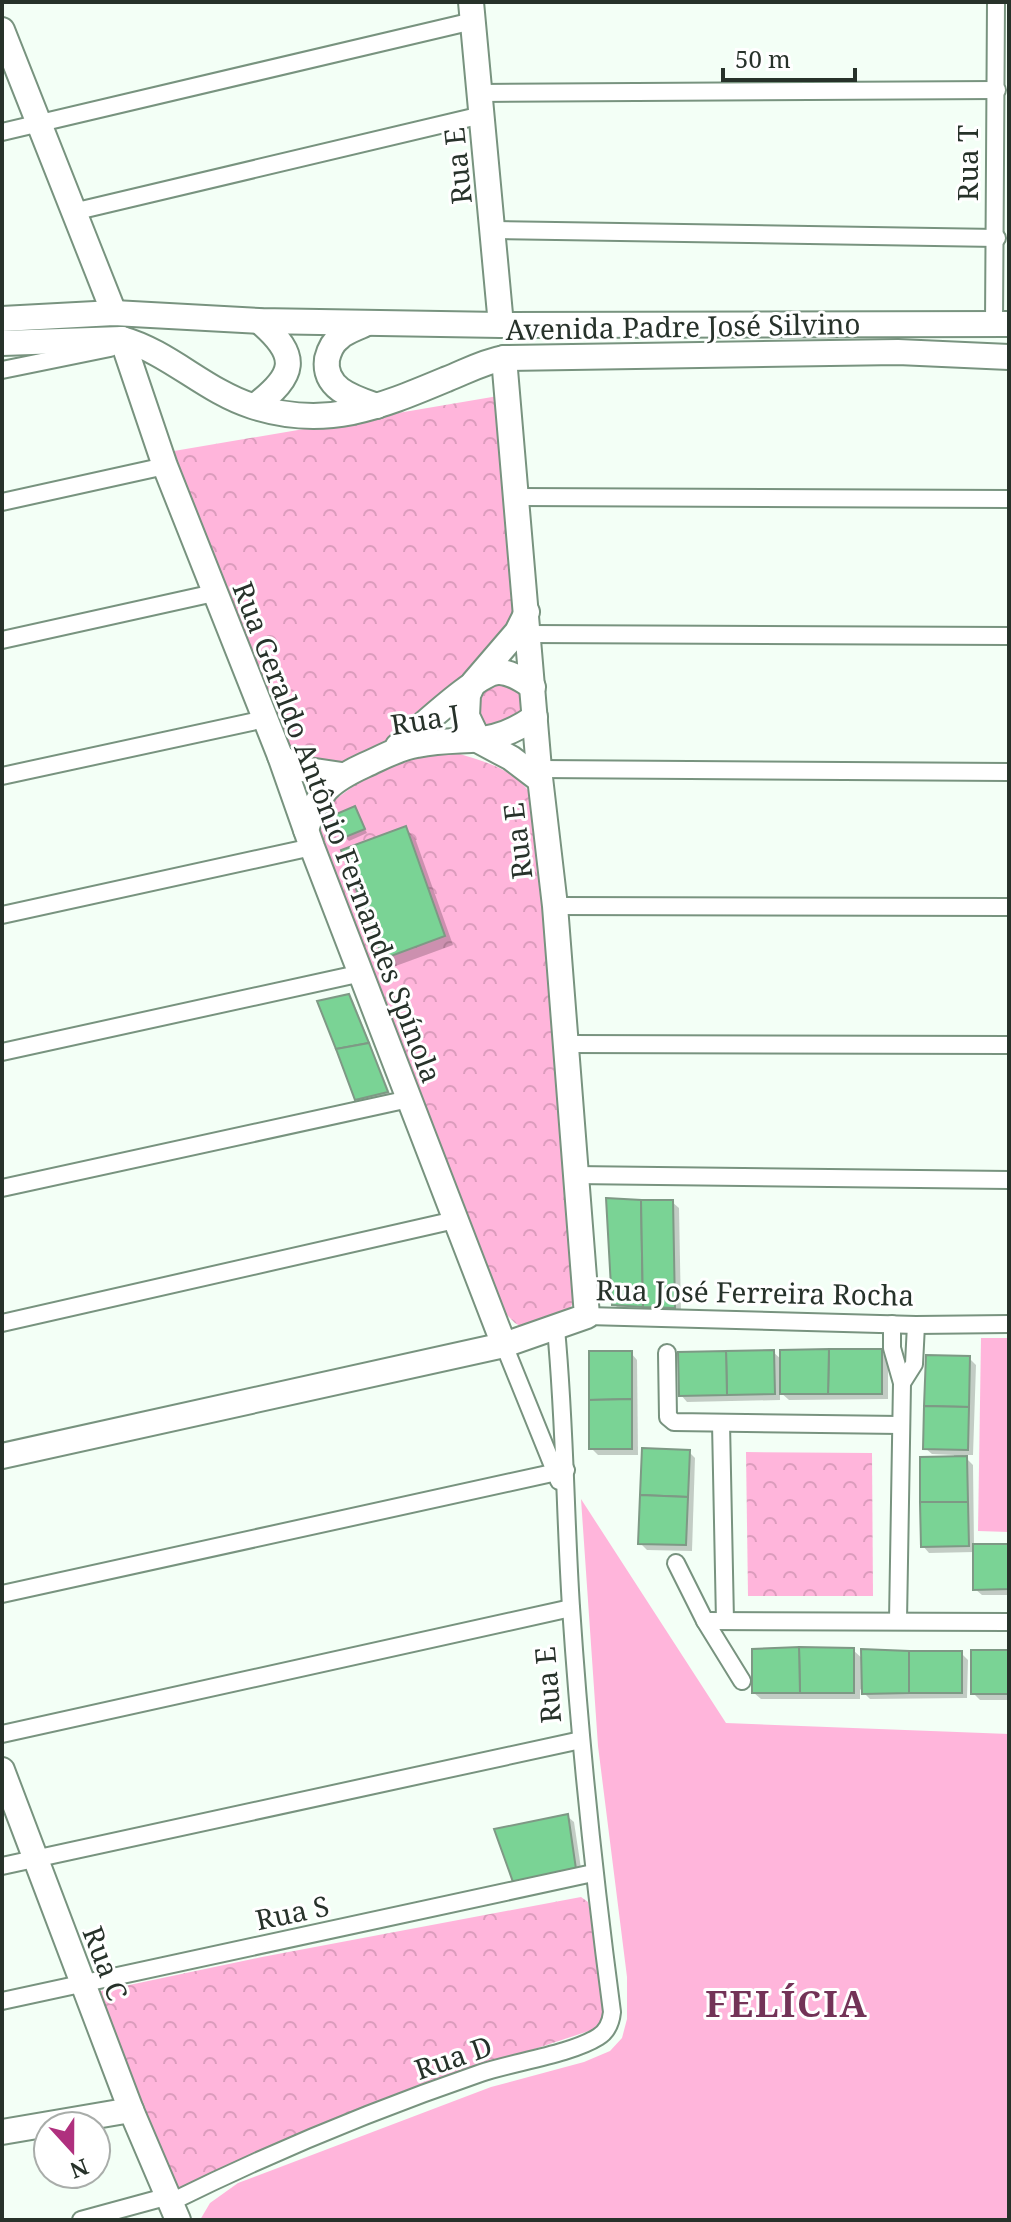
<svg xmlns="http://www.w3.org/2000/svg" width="1011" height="2222" viewBox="0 0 1011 2222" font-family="'Noto Serif',serif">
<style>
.green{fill:#ffb5db}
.park{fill:url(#park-crowns)}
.shadow{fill:#0003}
.building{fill:#7ad395;stroke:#7e9985;stroke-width:2}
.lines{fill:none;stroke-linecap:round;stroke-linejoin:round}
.street-casing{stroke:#78937f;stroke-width:20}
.secondary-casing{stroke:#78937f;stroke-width:28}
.street{stroke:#fff;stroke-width:16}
.secondary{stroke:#fff;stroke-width:24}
.labels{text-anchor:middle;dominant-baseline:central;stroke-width:6;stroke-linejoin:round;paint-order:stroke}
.street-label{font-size:28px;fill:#27322a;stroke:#fff}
.district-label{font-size:36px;font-weight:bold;letter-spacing:2px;fill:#733357;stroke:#fff}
</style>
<defs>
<pattern id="park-crowns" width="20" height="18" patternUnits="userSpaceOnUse" patternTransform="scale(2)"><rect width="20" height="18" fill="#ffb5db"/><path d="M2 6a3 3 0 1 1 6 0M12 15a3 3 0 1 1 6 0" fill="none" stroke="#db9cbc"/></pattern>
</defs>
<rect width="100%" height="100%" fill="#f3fff6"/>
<g class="green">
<path d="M981,1338h28v194l-31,-1z"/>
<path d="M581,1499l145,224 283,11v486h-809l10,-17 28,-20 253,-96 93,-25 26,-11 12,-13 5,-19v-42l-29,-231z"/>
</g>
<g class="park">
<path d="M498,396l19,210c-2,6 -2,13 -5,18 -16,35 -134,136 -172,144 -21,5 -34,-6 -50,-17l-95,-234 -21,-66z"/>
<path d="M505,682l15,11 4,18 -17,21 -27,-6 -6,-27 5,-8z"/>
<path d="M457,753c31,10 62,17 78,48l41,494c-7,25 -27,27 -49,35l-12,-7 -15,-15 -182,-463 2,-22 13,-22 36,-26 46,-18z"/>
<path d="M746,1452l126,1 1,143h-125z"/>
<path d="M581,1897l7,5 22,111 -12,15 -176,58 -239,102 -11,-3 -76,-193 166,-35z"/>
</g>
<g class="shadow">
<path d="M354,808l13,25 -18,8 -4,-4z"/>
<path d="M406,829l9,9 38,107 -60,22 -9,-9z"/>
<path d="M349,996l4,5 38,95 -30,7 -4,-4z"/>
<path d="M672,1202l7,6 2,105 -60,-2 -7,-7z"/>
<path d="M773,1352l9,8 99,-8 7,6v41l-99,1 -9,-8v8l-93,2 -6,-7z"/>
<path d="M631,1353l6,7 1,95h-40l-7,-7z"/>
<path d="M969,1358l7,7 -3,90h-10l10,10 1,81h35v49h-27l-7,-6v-37l-46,1 -6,-7 31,-87v-4l-22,-1 -7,-6z"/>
<path d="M689,1452l6,6 -3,93 -45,-1 -7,-7z"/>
<path d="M853,1650l11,10 97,-7 7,7 -1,38 -97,1 -10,-10v10h-99l-7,-6z"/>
<path d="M1009,1651v49h-29l-7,-7z"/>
<path d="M567,1816l7,6 8,53 -61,12 -6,-6z"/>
</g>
<g class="building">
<path d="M355,806l10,23 -22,9 -9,-23z"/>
<path d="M406,826l39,110 -62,23 -42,-109z"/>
<path d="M349,994l20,49 -33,6 -19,-48z"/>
<path d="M369,1043l19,49 -33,8 -19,-51z"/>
<path d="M606,1198l35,2 2,107 -31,-2z"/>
<path d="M641,1200h32l2,108 -32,-1z"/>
<path d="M829,1349h53v45h-54z"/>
<path d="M829,1349l-1,45h-48v-44z"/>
<path d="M774,1350l1,44 -48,1 -1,-44z"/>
<path d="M589,1351h43v48l-43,1z"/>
<path d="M726,1351l1,44 -48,1 -1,-44z"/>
<path d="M926,1355l44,1 -1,51 -45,-1z"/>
<path d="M632,1399v50h-43v-49z"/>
<path d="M924,1406l45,1 -1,43 -45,-1z"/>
<path d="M642,1448l48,2 -2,47 -48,-2z"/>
<path d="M967,1456l1,46h-48v-45z"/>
<path d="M640,1495l48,2 -2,48 -48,-1z"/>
<path d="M920,1502h48l1,44 -48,1z"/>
<path d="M973,1544h36v45l-36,1z"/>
<path d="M799,1647l55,1v45h-54z"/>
<path d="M799,1647l1,46h-48v-44z"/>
<path d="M861,1649l48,2v42l-47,1z"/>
<rect x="971" y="1650" width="38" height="44"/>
<rect x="909" y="1651" width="53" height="42"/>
<path d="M568,1814l8,55 -63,13 -19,-53z"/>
</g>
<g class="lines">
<defs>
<g id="street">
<path d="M480,93l517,-3"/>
<path d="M2,132l471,-111"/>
<path d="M73,212l409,-97"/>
<path d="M494,230l503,8"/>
<path d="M994,324l2,-322"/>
<path d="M2,370l108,-22"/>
<path d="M517,497l492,2"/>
<path d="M2,502l163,-36"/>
<path d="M528,634l481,2"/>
<path d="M2,640l212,-47"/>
<path d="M539,769l470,3"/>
<path d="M2,776l263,-57"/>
<path d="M555,906l454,1"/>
<path d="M2,915l310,-68"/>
<path d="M567,1044l442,1"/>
<path d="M2,1052l360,-79"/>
<path d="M574,1175l435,5"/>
<path d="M2,1188l407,-89"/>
<path d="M587,1316l329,9 93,-1"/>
<path d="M2,1323l453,-103"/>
<path d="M892,1324v24l10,35 -4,238"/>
<path d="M504,1345l55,136"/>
<path d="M667,1353l1,64 6,5 226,3"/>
<path d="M902,1383l12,-19 2,-39"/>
<path d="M721,1423l4,198"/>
<path d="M676,1563l29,58 37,60"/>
<path d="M2,1594l564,-124"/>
<path d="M705,1621l304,1"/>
<path d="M2,1734l569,-126"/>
<path d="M2,1866l579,-126"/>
<path d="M2,2001l591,-128"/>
<path d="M171,2202c101,-50 205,-93 310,-129 33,-11 90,-19 117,-36 10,-6 13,-15 14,-25 -18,-135 -32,-269 -41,-405 -6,-93 -6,-185 -15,-278"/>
<path d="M81,2220l88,-24"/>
</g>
<g id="secondary">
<path d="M471,2l30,323"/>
<path d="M2,30l112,283"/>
<path d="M2,319l112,-6 145,8 242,4 508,-1"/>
<path d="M367,323c-9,5 -21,8 -28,15 -7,5 -10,13 -12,21 -4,30 27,39 50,47"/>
<path d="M122,339l43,127 115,290 32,91 192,498"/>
<path d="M2,343l120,-4c47,13 83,52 130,67 74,24 128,1 195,-27 20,-8 36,-17 57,-21l394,-6 111,5"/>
<path d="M255,406c40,-31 46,-49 4,-85"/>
<path d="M527,612l-10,20 -43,50 -6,13 -1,21 12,25 32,17 29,22"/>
<path d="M398,746c19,-15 80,-74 101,-74 12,0 23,8 34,15"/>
<path d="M280,756l15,12 47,7"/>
<path d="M306,830c11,-38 24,-49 59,-65 18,-8 33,-17 52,-20 51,-10 70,5 118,-28"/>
<path d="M2,1456l502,-111 83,-29 -32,-410 -16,-137 -35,-411"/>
<path d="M2,1770l129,340 47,110"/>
<path d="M2,2132l129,-22"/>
</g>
</defs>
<use href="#street" class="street-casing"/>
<use href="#secondary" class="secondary-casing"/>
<use href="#street" class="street"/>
<use href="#secondary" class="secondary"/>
</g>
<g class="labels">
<g class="street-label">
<text transform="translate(967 163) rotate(-90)">Rua T</text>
<text transform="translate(457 166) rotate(-96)">Rua E</text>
<text transform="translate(683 326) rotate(-1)">Avenida Padre José Silvino</text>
<text transform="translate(425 719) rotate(-9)">Rua J</text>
<text transform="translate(338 832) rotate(69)">Rua Geraldo Antônio Fernandes Spínola</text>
<text transform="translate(517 841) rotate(-97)">Rua E</text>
<text transform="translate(755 1292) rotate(1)">Rua José Ferreira Rocha</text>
<text transform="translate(547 1685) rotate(-95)">Rua E</text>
<text transform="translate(292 1912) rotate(-12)">Rua S</text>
<text transform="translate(106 1963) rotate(69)">Rua C</text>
<text transform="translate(453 2057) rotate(-19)">Rua D</text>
</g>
<g class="district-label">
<text x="787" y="2003">FELÍCIA</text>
</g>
</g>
<rect width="1011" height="2222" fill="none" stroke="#27322a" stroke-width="8"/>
<g transform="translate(72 2150) rotate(159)"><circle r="38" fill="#ffffff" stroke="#a9adaa" stroke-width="2"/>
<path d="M0-6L14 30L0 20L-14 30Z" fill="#af307e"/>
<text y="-12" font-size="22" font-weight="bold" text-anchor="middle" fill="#27322a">N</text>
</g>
<path d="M723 68v12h132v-12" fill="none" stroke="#27322a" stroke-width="4"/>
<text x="735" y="68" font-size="24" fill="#27322a" stroke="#ffffff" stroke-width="6" paint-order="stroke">50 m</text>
</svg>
